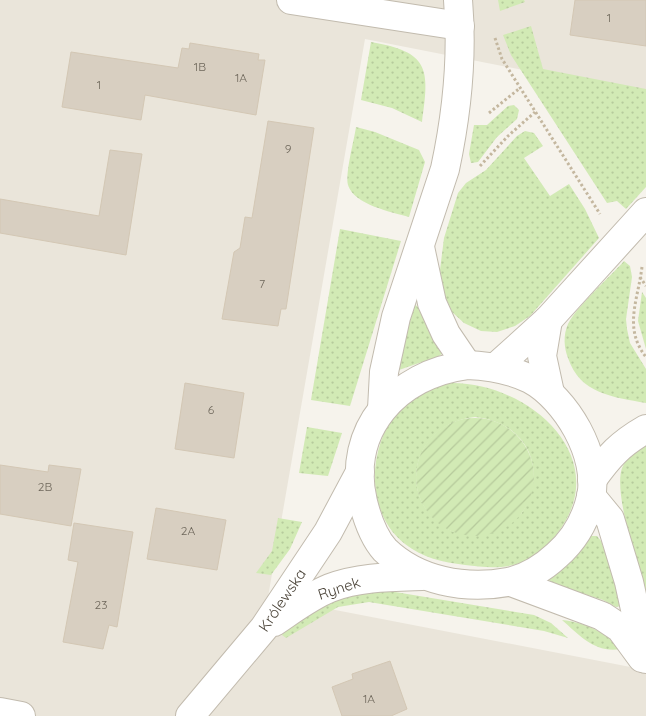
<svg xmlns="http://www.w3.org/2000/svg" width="646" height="716" viewBox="0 0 646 716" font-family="Quicksand,sans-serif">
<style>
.residential{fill:#eae5da}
.grass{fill:url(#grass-dots);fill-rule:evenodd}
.garden{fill:url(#garden-furrows)}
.building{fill:#d8cfc1;stroke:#d3c7b4}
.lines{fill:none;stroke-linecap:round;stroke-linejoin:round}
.street-casing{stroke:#c2bbae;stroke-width:30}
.path{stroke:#c4b79f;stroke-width:3;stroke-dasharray:2.5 2.5;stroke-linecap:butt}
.street{stroke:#fff;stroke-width:28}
.labels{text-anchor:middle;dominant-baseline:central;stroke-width:4;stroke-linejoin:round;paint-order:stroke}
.number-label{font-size:12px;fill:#6e675b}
.street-label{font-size:15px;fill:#4b4439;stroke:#fff}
</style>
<defs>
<pattern id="grass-dots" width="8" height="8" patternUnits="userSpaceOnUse" patternTransform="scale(1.25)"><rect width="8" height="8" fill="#d2eab5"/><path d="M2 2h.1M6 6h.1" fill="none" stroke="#b6ca9c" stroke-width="1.8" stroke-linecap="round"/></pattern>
<pattern id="garden-furrows" width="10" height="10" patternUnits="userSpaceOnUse" patternTransform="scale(1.25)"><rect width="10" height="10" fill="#d2eab5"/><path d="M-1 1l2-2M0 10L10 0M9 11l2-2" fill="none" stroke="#b6ca9c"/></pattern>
</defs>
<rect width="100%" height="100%" fill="#f6f3ec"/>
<path class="residential" d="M0,0h646v94l-281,-55 -97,558 378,73v46h-646z"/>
<g class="grass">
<path d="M498,0h26l1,2 -25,9z"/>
<path d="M531,26l12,43 103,20v98l-20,22 -9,-8 -10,2 -96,-148 -8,-20z"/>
<path d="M371,42c58,10 59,26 51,80l-30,-14 -31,-8z"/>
<path d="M514,105l5,5 -2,9 -20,18 -19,25 -7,1 -2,-9 5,-29h13l21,-19z"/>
<path d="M356,127l19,5 44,18 6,12 -16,55c-17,-5 -55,-12 -61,-32 -3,-12 6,-44 8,-58z"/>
<path d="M525,131l9,2 9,13 -19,12 26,38 19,-12 16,25 14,29 -69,78 -15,10 -18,6 -16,-1 -17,-8 -12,-11 -8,-18 -4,-24 4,-32 14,-45 8,-10 20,-13 31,-34z"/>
<path d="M340,229l61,12 -51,165 -39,-6z"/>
<path d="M624,261l6,5 2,11 -6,42 1,10 3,14 16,26v34c-33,-6 -66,-9 -78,-45 -4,-10 -5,-23 0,-34 9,-18 42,-47 56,-63z"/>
<path d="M642,292l4,6v51l-8,-28z"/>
<path d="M413,303l5,4 25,46 -4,3 -40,14 -4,-2z"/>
<path d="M451,383c77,-1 166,75 105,152 -11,14 -26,26 -43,30 -16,4 -32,2 -48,0 -23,-3 -42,-7 -60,-21 -40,-31 -38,-96 -7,-133 14,-15 33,-23 53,-28zM475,417c52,5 75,54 46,97l-67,18c-61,-28 -44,-109 21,-115z"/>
<path d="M307,427l35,6 -14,43 -29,-3z"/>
<path d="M646,444v152c-7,-29 -33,-102 -24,-128 5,-11 13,-18 24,-24z"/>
<path d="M278,518l24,4 -12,27 -19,26 -15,-2 16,-22z"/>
<path d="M591,536h6l4,5 22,59 -2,6 -5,1 -13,-7 -54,-17 1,-4 26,-22z"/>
<path d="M383,590l151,25 17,8 17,15 -24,-7 -175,-29 -31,5 -52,31 -4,-3 16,-17 29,-22z"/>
<path d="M562,620c24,3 42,11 59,29 -25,5 -42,-14 -59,-29z"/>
</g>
<circle class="garden" cx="475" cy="477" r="59"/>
<g class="building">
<path d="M575,0h71v46l-76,-11z"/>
<path d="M190,43l69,11 -1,6h7l-9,55 -111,-20 -4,25 -79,-13 9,-55 107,16 4,-20 7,1z"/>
<path d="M268,121l46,7 -28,181h-5l-3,17 -56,-7 12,-67 6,-4 5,-31 7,1z"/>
<path d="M110,150l32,4 -16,101 -126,-22v-34l99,17z"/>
<path d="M185,383l59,10 -10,65 -59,-9z"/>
<path d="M0,465l48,7 1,-7 32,4 -10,57 -71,-12z"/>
<path d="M156,508l70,12 -9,50 -70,-11z"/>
<path d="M74,523l59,9 -16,95 -8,-2 -6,24 -40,-7 15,-80 -10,-2z"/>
<path d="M390,661l17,48 -16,7h-49l-10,-29 21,-8 -1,-5z"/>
</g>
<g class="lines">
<defs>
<g id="street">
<path d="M291,0l169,26"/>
<path d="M420,247l12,56 14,31 21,31"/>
<path d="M548,320l-6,36 8,37"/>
<path d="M467,365c22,1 43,4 63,14 36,19 70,77 61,118 -5,22 -17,43 -34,58 -14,13 -29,23 -49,27 -43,8 -91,-1 -123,-32 -11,-12 -18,-32 -22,-48 -17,-73 34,-128 104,-137z"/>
<path d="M496,367l52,-47 98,-108"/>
<path d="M382,409l2,-37 12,-55 49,-148c12,-56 18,-111 13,-169"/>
<path d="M592,480c17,-24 28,-36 54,-51"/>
<path d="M591,496l19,23 19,63 17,77"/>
<path d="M511,582l91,34 18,12 22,30"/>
<path d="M274,622c18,-12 36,-26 56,-34 29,-11 61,-11 92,-12"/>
<path d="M0,712l21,4"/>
<path d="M190,716l74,-88 64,-96 32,-60"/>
</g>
</defs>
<use href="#street" class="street-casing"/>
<g class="path">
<path d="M495,38l7,21 98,155"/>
<path d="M489,113l31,-25"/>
<path d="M480,166l28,-30 27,-24"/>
<path d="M642,267c-4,33 -19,61 4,90"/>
<path d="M640,277l6,9"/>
</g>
<use href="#street" class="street"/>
</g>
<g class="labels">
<g class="number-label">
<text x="609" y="17">1</text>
<text x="200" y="66">1B</text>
<text x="241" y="77">1A</text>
<text x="99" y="84">1</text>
<text x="288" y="148">9</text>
<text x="262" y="283">7</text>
<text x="211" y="409">6</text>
<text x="45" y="486">2B</text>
<text x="188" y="530">2A</text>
<text x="101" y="604">23</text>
<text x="369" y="698">1A</text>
</g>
<g class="street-label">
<text transform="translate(339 588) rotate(-18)">Rynek</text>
<text transform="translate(282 600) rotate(-56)">Królewska</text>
</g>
</g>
</svg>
